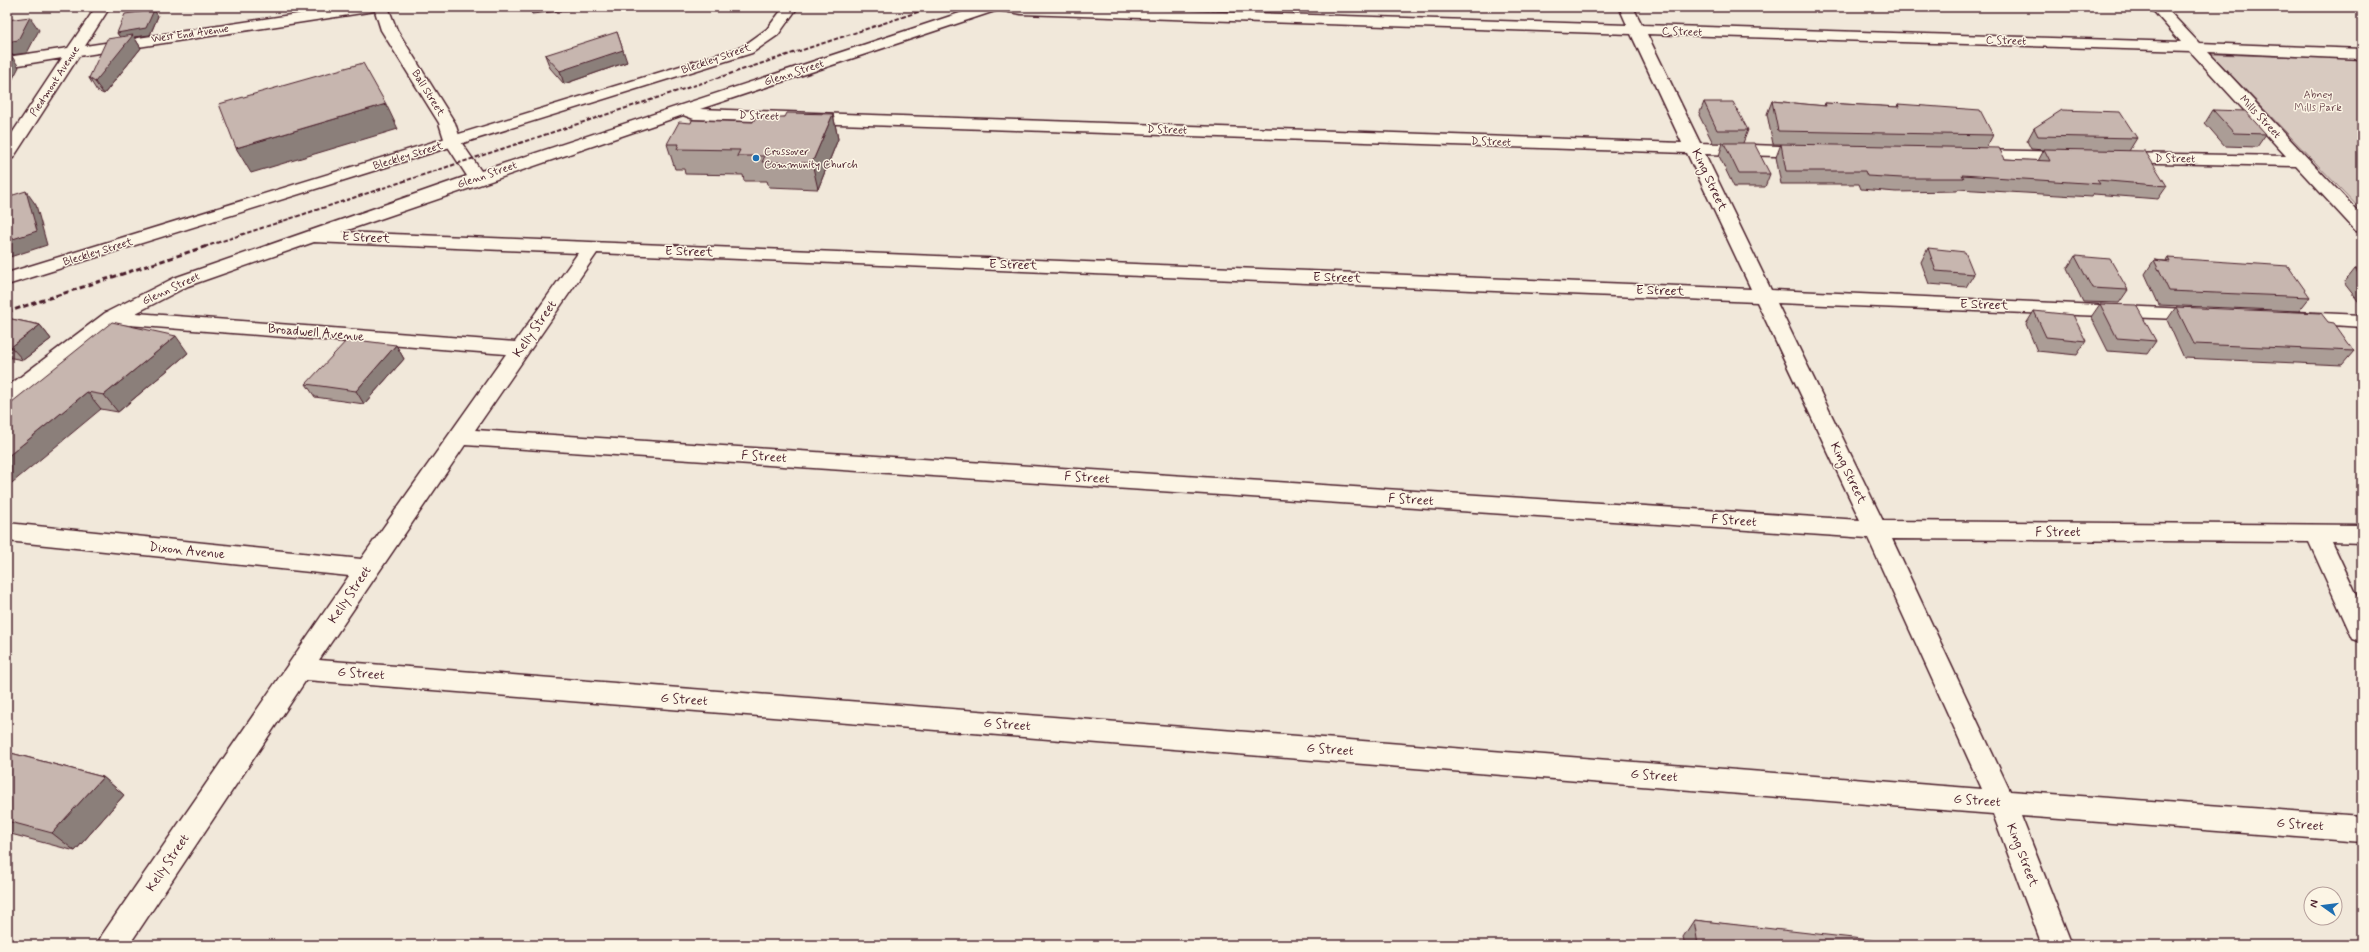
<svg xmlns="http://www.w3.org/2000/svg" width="2369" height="952" viewBox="0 0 2369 952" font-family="Mynerve,sans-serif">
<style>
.green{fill:#d8cac0;stroke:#917476}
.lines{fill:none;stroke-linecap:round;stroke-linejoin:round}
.minor-casing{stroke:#4a1f2b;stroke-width:3}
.tertiary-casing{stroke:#4a1f2b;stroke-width:3}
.minor{fill:#fcf5e5;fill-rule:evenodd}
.tertiary{fill:#fcf5e5;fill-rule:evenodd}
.rail-far1{stroke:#4a1f2b;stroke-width:2;stroke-dasharray:4.5 2;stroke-linecap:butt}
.rail{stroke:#4a1f2b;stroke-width:3;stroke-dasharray:5.5 3;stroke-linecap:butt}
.wall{fill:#ab9d96;stroke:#4a1f2b}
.shaded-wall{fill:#8b7f7a;stroke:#4a1f2b}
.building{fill:#c7b6af;stroke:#4a1f2b}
.poi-dot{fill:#1f6fb2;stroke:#fcf5e5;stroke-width:1.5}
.labels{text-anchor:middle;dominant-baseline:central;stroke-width:3;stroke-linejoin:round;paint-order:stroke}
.far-street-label{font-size:11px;fill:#4a1f2b;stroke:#fcf5e5}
.far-park-label{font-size:11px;fill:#6e4a50;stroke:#fcf5e5}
.far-poi-label{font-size:11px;fill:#4a1f2b;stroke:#fcf5e5;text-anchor:start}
.street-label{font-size:13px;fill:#4a1f2b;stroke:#fcf5e5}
</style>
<rect width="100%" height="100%" fill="#f1e8da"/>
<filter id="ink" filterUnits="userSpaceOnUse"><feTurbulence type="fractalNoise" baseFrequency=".025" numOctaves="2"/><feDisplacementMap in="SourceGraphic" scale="8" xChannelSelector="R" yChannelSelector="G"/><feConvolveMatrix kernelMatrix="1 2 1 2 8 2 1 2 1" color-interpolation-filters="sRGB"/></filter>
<g filter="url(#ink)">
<path class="green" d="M2211,54l151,5v152z"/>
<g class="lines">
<defs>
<g id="minor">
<path d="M96,7h14l-25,39 259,-39h44l9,23 58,93 6,19 20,29 497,-164h88l561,18 -8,-18h14l9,18 539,17 -31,-35h15l34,36 163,6v10l-154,-7 154,164v16l-6,-1 -60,-65 -182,-4 -3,-4 3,-4 6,-1 166,3 -96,-105 -543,-17 53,109 108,4 6,1 2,4 -2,4 -6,1 -103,-3 66,136 439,20 3,4 -3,4 -7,2 -426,-17 106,218 479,4v18l-30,-1 30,64v36l-9,-3 -44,-97 -417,-3 118,252 352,25v26l-341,-26 51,129h-30l-49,-131 -1687,-134 -177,265h-32l5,-10 247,-359 -342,-35v-18l354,36 145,-205 -390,-30 -102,79 -7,2v-18l98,-74 69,-35 293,-102 -22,-34 -6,-19 -58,-93 -6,-19 -296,45 -66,102 -6,1v-18l55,-83 -55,9v-10l61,-9zM998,10l23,4 610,20 51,109 -982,-34zM683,115l11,4 993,34 64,136 -1409,-57zM314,242l264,11 -63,89 -379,-29 52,-27zM597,253l1160,49 103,218 -1385,-90zM465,445l1403,93 114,251 -1663,-129z"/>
<path d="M1972,150l98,2 6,1 3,4 -3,4 -6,1 -104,-3 -3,-4 3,-4z"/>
<path d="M2295,312l67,3v12l-74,-5 -3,-4 3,-4z"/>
</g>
<path id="tertiary" d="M784,7h14l-20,28 -26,18 -745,232v-12l735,-226 25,-18z"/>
</defs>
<use href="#minor" class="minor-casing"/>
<use href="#tertiary" class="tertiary-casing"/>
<use href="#minor" class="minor"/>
<use href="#tertiary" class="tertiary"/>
<path class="rail-far1" d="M204,247l729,-240"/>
<path class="rail" d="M7,312l200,-66"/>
</g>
<g class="wall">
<path d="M154,10l4,6 -8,19 -16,2 7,11 -37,46 -7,-3 -8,-13 31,-41 -3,-4z"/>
<path d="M545,55l82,7 -63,22 -14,-16z"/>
<path d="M1772,101l52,5 1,-3 72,4 1,-3 95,31 -7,13 19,11 33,2 6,-11 -13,-1 -4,-8 7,-13 103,10 -8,13 38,35 -9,13 -64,-5 -2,3 -134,-8 -1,2 -61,1 -35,-3 -2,-5h-78l-5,-27 5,-13h-8l-6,-30z"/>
<path d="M1704,102l44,28 -5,13 27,31 -5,13h-31l-15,-31 4,-13h-10l-14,-28z"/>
<path d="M2213,110l53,24 -9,13 -32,-1 -20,-23z"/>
<path d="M833,114l5,25 -20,50 -49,-2 -2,-6h-23l-1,-6 -58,-1 -1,-5h-9l-8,-25 24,-21 62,-1 32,-5z"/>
<path d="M1928,248l46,26 -8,13 -37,-3 -8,-22z"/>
<path d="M2075,256l53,34 -9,13 -36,-1 -16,-33z"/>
<path d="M2168,258l142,39 -11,14 -140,-6 -14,-31 9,-14 12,1z"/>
<path d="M2355,269l7,1v36l-18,-23z"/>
<path d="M2100,304l56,37 -9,13 -39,-3 -17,-34z"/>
<path d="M2176,307l152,15 26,29 -12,14 -158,-7 -17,-38z"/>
<path d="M2034,311l52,30 -9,14 -40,-4 -11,-27z"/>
<path d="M7,318l33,7 11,14 -28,21 -16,-3z"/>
<path d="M396,345l8,14 -40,45 -49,-7 -9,-13z"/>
<path d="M188,353l-70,59 -17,-3 -94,-3z"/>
<path d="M7,752l96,25 21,18 -49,56 -68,-18z"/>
<path d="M1694,920l203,25h-212l-2,-8z"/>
</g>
<g class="shaded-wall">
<path d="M529,7h68l-65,7z"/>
<path d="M154,10l4,6 -8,19 -16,2 7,11 -37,46 -9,-12 26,-43 -4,-6z"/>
<path d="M30,17l9,13 -12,23 -16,2 8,12 -12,23v-48z"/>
<path d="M617,32l10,30 -63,22 -4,-13z"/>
<path d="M386,104l12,25 -147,44 -15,-25z"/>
<path d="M833,114l5,25 -20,50 -6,-26z"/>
<path d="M26,191l10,14 11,40 -40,13v-17z"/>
<path d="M40,325l11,14 -28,21 -12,-13z"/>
<path d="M176,336l12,17 -70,59 -14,-17z"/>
<path d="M396,345l8,14 -40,45 -8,-13z"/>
<path d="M87,392l14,17 -94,78v-30z"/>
<path d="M103,777l21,18 -49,56 -23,-18z"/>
</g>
<g class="building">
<path d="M154,10l-8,18 -29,5 8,-19z"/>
<path d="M30,17l-12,23 -11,2v-22z"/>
<path d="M617,32l6,18 -63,21 -15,-16z"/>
<path d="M133,35l-38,47 -6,-4 18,-39z"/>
<path d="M7,54h3l-3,6z"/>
<path d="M363,63l23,41 -150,44 -17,-44z"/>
<path d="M1772,101l54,5 -1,-3 74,4 -1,-3 82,6 13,25 -215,-4z"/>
<path d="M1704,102h29l15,28h-31z"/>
<path d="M2062,110l58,2 17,26 -99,-2 -4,-8z"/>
<path d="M2213,110l32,1 21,23 -32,-1z"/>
<path d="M787,113l46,1 -21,49 -50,-1 3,-6h-28l3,-6 -63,-1 2,-5h-12l12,-22 12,1 1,-3 61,2 3,-5h29z"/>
<path d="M1724,143h30l16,31h-31z"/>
<path d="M1781,144l218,4 6,11 45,2 -6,-12 101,2 22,35 -70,-6 3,4 -138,-9 2,3h-62l-35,-2 -2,-5h-79z"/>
<path d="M26,191l11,40 -30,10v-44z"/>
<path d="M1928,248l37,4 9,22 -38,-3z"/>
<path d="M2075,256l35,3 18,31 -36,-2z"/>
<path d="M2168,258l120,8 22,31 -141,-6 -15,-31 16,2z"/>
<path d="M2355,269l7,1v8z"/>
<path d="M2100,304l36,1 20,36 -39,-3z"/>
<path d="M2176,307l145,6 7,9 6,1 20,28 -160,-7z"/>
<path d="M2034,311l39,4 13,26 -40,-4z"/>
<path d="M7,318l33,7 -29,22 -4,-1z"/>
<path d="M112,322l64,14 -72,59 -17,-3 -80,65v-51z"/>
<path d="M348,339l48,6 -40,46 -50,-7z"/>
<path d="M7,752l96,25 -51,56 -45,-12z"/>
<path d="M1694,920l203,23v2h-199z"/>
</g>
</g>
<circle class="poi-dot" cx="756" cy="158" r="4"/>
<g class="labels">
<g class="far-street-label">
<text transform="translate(1682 32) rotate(2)">C Street</text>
<text transform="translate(190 34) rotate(-8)">West End Avenue</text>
<text transform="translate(2006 41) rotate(2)">C Street</text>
<text transform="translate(716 59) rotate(-19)">Bleckley Street</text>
<text transform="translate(794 73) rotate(-18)">Glenn Street</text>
<text transform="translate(55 81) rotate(-57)">Piedmont Avenue</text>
<text transform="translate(428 93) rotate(58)">Ball Street</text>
<text transform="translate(759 116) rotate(2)">D Street</text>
<text transform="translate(2260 117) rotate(47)">Mills Street</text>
<text transform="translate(1167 130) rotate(2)">D Street</text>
<text transform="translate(1491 142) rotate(2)">D Street</text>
<text transform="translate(408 156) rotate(-17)">Bleckley Street</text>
<text transform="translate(2175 159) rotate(1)">D Street</text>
<text transform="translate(487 175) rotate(-19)">Glenn Street</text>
<text transform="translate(98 252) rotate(-17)">Bleckley Street</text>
<text transform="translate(171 289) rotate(-25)">Glenn Street</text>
</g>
<g class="far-park-label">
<text x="2318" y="95">Abney<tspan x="2318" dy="13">Mills Park</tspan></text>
</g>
<g class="far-poi-label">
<text x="764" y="152">Crossover<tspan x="764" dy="13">Community Church</tspan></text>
</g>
<g class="street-label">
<text transform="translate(1709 180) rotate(65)">King Street</text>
<text transform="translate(366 238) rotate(3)">E Street</text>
<text transform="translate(689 252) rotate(2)">E Street</text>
<text transform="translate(1013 265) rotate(2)">E Street</text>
<text transform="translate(1337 278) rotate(2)">E Street</text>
<text transform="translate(1660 291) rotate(2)">E Street</text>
<text transform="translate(1984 305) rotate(2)">E Street</text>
<text transform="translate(535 329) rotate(-55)">Kelly Street</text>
<text transform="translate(316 333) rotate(5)">Broadwell Avenue</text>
<text transform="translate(764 457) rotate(4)">F Street</text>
<text transform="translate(1848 473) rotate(64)">King Street</text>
<text transform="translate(1087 478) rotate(4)">F Street</text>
<text transform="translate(1411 500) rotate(4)">F Street</text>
<text transform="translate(1734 521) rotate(4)">F Street</text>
<text x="2058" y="532">F Street</text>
<text transform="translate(187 551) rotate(6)">Dixon Avenue</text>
<text transform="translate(350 595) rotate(-56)">Kelly Street</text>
<text transform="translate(361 674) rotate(4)">G Street</text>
<text transform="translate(684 700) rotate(4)">G Street</text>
<text transform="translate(1007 725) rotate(4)">G Street</text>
<text transform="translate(1330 750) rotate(4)">G Street</text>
<text transform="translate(1654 776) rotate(4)">G Street</text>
<text transform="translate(1977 801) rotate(4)">G Street</text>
<text transform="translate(2300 825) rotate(4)">G Street</text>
<text transform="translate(2022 855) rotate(69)">King Street</text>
<text transform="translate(168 863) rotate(-56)">Kelly Street</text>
</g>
</g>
<rect width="2369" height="952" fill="none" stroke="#fcf5e5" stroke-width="24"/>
<rect x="12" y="12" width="2345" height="928" fill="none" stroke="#4a1f2b" stroke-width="1.5" filter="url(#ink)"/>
<g transform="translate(2323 906) rotate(284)"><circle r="19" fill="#fcf5e5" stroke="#b59f9b"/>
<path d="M0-3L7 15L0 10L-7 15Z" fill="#1f6fb2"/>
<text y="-6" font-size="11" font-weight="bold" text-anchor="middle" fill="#4a1f2b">N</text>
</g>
</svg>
